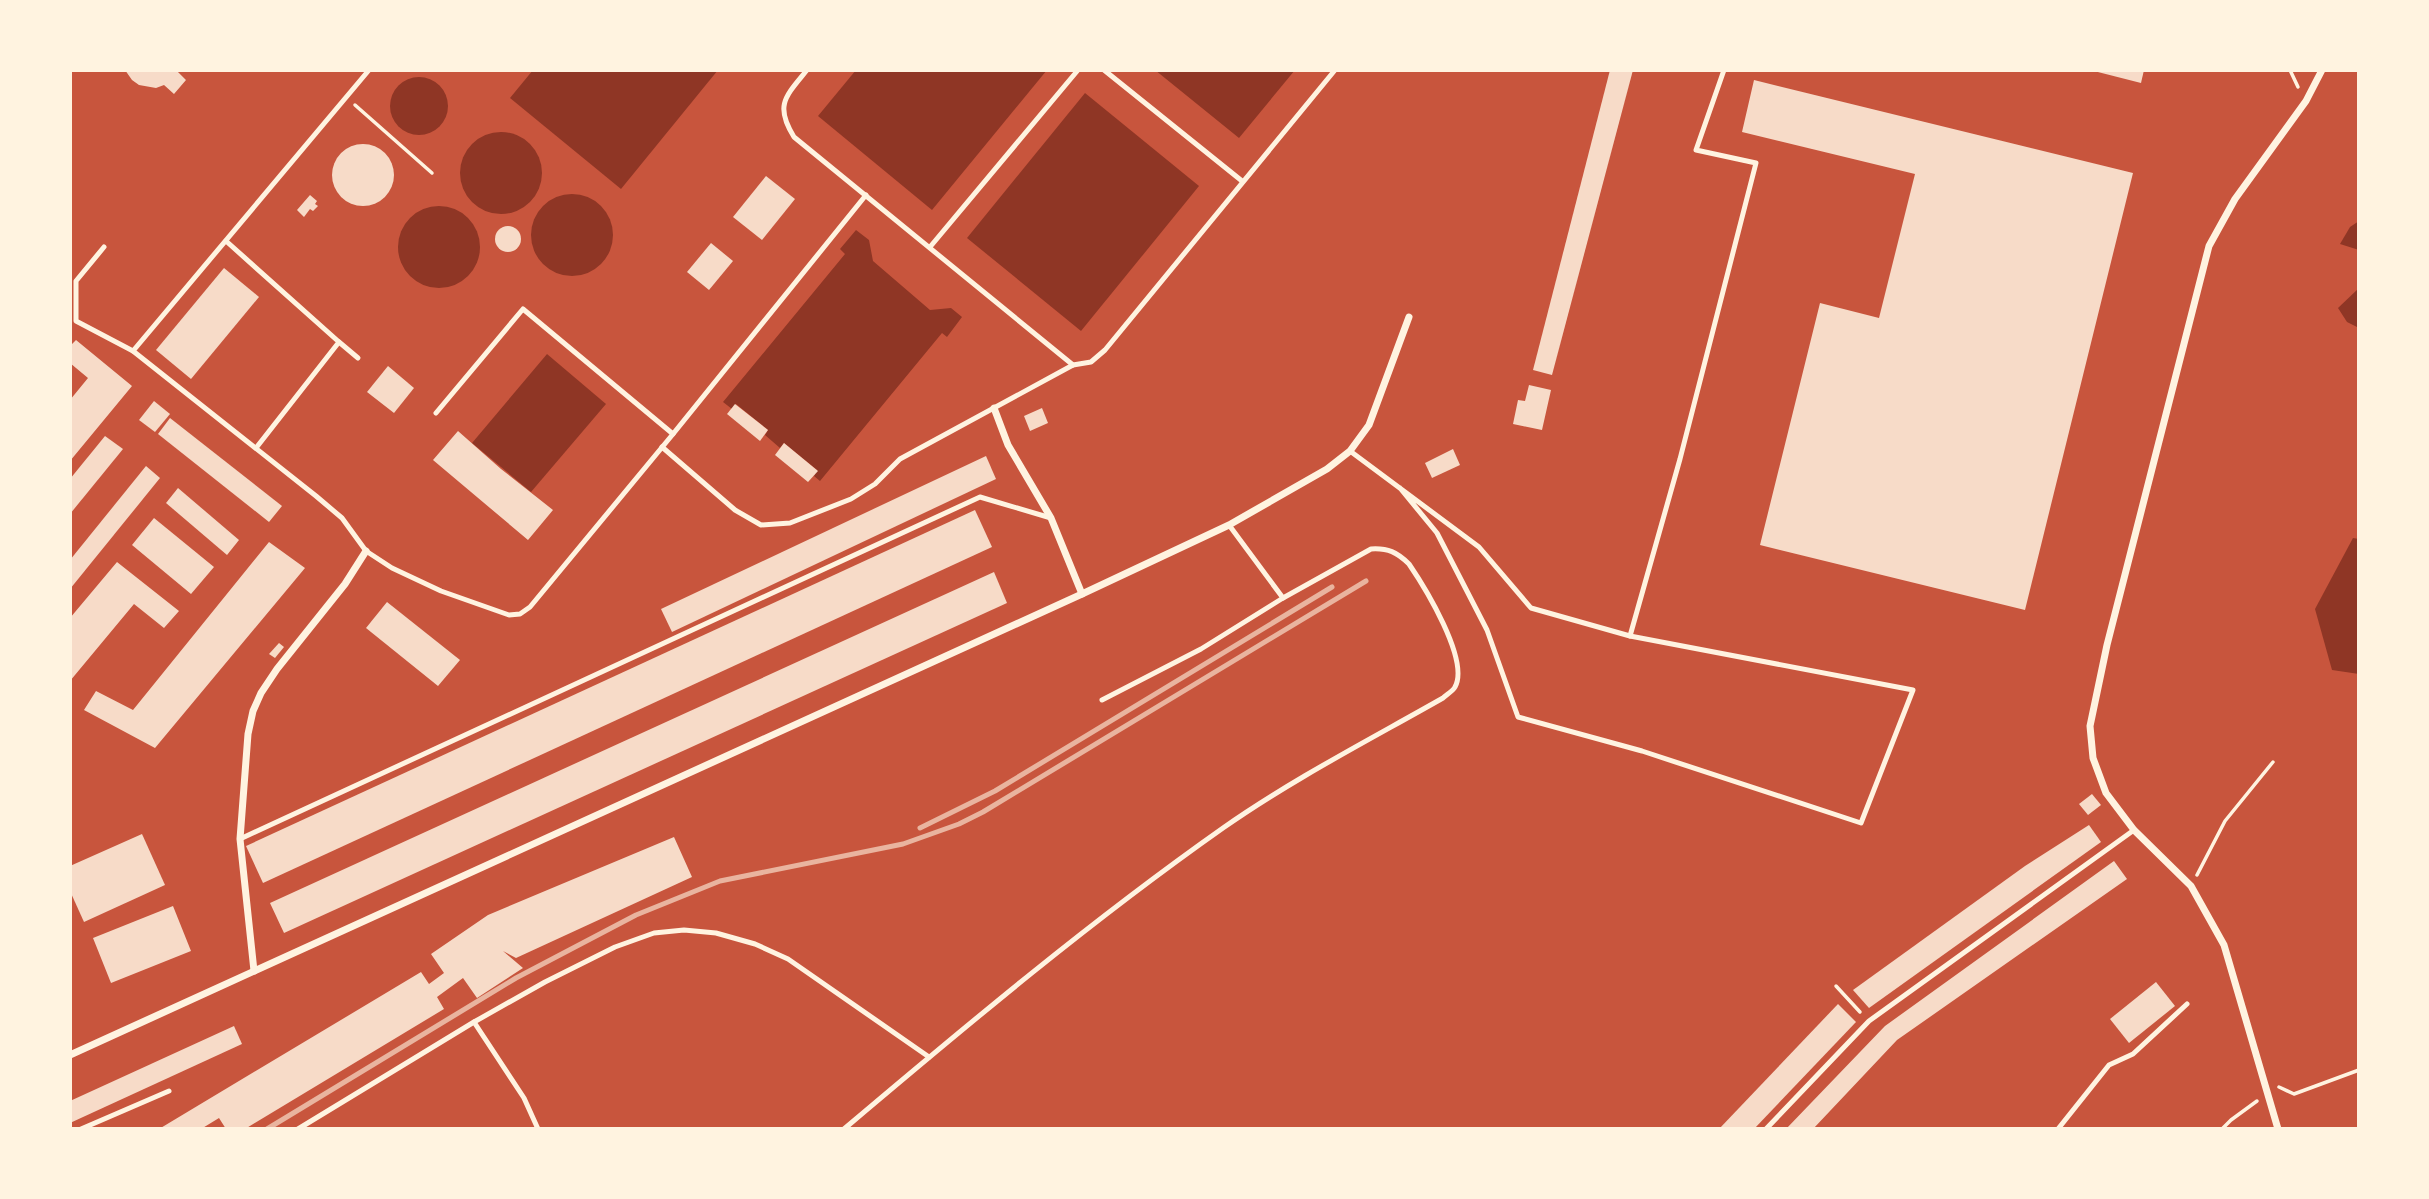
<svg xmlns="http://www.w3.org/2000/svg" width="2429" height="1199" viewBox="0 0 2429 1199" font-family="'PT Sans',sans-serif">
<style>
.water{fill:#8f3625}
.building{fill:#f7dbc8}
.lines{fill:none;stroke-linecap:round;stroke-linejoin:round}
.path{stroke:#fff3e0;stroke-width:3.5}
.service{stroke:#fff3e0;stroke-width:5}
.minor{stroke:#fff3e0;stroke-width:7}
.rail{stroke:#e9b49f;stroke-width:5}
</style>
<rect width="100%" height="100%" fill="#c8553d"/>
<g class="water">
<path d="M533,70h185l-97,119 -111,-91z"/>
<path d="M856,70h191l-115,140 -114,-94z"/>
<path d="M1155,70h140l-56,68z"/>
<circle cx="419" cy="106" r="29"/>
<path d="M1085,93l114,93 -118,145 -114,-93z"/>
<circle cx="501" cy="173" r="41"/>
<circle cx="572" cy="235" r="41"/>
<circle cx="439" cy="247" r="41"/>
<path d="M2359,221v29l-19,-6 10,-17z"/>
<path d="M856,230l13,10 4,21 57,49 21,-2 11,9 -15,20 -5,-4 -122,148 -6,-5 3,-6 -33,-27 -4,5 -15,-13 3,-5 -32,-26 -4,5 -9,-7 122,-148 -5,-5z"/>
<path d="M2359,288v40l-12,-6 -9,-14z"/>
<path d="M547,354l59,50 -75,88 -59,-49z"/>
<path d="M2353,538l6,1v135l-27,-4 -17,-61z"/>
</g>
<g class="building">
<path d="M125,70h51l10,10 -12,14 -10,-9 -8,3 -17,-3 -7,-5z"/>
<path d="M1610,70h23l-81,305 -19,-5z"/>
<path d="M2090,70h54l-3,13z"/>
<path d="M1754,80l379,93 -108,437 -265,-65 60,-242 59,15 36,-144 -173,-42z"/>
<circle cx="363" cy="175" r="31"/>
<path d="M766,176l29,23 -33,41 -29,-23z"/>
<path d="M310,195l7,6 -2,3 3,2 -5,5 -3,-2 -6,8 -7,-7z"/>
<circle cx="508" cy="239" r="13"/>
<path d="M711,243l22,18 -24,29 -22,-18z"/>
<path d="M224,268l35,29 -68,82 -35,-29z"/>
<path d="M76,340l56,46 -62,75v-61l18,-22 -18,-15v-17z"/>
<path d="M388,366l26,22 -20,25 -27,-21z"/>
<path d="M1529,385l22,5 -9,40 -29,-6 5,-24 7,1z"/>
<path d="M154,401l16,13 -15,18 -16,-12z"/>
<path d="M735,404l33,26 -8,11 -33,-27z"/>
<path d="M1042,408l6,15 -18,8 -6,-15z"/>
<path d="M170,418l112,88 -13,16 -111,-88z"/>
<path d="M458,431l43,38 52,41 -25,30 -95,-80z"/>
<path d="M105,436l18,13 -53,65v-35z"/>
<path d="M784,443l34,28 -10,11 -33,-27z"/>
<path d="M1453,449l7,16 -28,13 -7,-15z"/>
<path d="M986,456l10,23 -324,153 -11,-23z"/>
<path d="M146,466l14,12 -90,111v-29z"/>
<path d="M178,488l61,52 -12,15 -61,-52z"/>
<path d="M975,510l17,37 -729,336 -17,-37z"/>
<path d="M154,518l60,49 -23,27 -59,-49z"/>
<path d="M269,542l36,26 -150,180 -71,-38 12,-19 37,19z"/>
<path d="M117,562l62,49 -15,17 -30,-24 -64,77v-63z"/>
<path d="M994,572l13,31 -723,330 -14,-30z"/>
<path d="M387,602l73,58 -22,26 -72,-58z"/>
<path d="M279,643l5,4 -9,11 -6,-4z"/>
<path d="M2092,794l9,11 -13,10 -9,-11z"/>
<path d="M2089,825l12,17 -232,166 -16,-18 172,-124z"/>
<path d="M142,834l23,51 -81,37 -14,-31v-25z"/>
<path d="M674,837l18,40 -176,81 -13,-7 20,17 -46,30 -14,-20 -26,19 7,12 -199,120h-19l-7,-11 -18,11h-42l262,-157 8,12 15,-11 -13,-19 57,-39z"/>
<path d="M2114,861l13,18 -230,161 -84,89h-27l99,-103z"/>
<path d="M173,906l18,45 -80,32 -18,-45z"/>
<path d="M2156,982l19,24 -46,37 -19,-24z"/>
<path d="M1838,1004l18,18 -102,107h-35z"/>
<path d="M234,1026l8,18 -172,79v-22z"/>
</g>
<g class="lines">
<g class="path">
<path d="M2290,70l8,17"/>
<path d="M355,105l77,68"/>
<path d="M2197,875l28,-54 48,-59"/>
<path d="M1836,986l24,26"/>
<path d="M2279,1087l15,7 65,-24"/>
<path d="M2222,1129l9,-9 26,-19"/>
</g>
<g class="service">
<path d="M369,70l-236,281 183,145 26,22 24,33 26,17 49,23 68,24 11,-1 10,-7 143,-173 -150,-125 -87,104"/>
<path d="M807,70c-21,26 -33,35 -13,67l279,228"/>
<path d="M1104,70l138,111"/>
<path d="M226,241l113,101 -83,106"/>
<path d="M104,247l-28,34v40l57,30"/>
<path d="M930,247l148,-177"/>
<path d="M339,342l19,16"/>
<path d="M673,434l193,-239"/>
<path d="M662,447l73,63 26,15 29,-2 61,-24 24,-15 25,-25 173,-94 18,-3 14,-12 230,-280"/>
<path d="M1350,451l129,96 52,61 99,28 283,54 -52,133 -219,-72 -124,-34 -31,-87 -50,-97 -37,-45"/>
<path d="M1229,525l54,73"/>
<path d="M1630,636l50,-177 76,-296 -60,-13 28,-80"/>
<path d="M240,839l740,-342 71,21"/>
<path d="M474,1022l50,76 14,31"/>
<path d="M81,1129l88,-38"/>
<path d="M298,1129l176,-107 71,-40 70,-35 39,-14 30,-3 32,3 39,11 33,15 141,98"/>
<path d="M844,1129c123,-104 247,-208 379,-301 70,-49 146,-88 220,-130 3,-3 10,-7 12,-11 15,-27 -31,-101 -46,-123 -12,-12 -21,-16 -38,-15l-88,49 -82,51 -99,51"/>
<path d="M1766,1129l103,-108 265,-191"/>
<path d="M2058,1129l51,-64 24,-11 54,-50"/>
</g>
<g class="minor">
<path d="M994,408l14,37 43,73 31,76"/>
<path d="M254,971l-14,-132 8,-105 5,-23 8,-18 16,-24 68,-85 21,-33"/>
<path d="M70,1055l1012,-461 147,-69 98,-56 23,-18 19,-26 40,-108"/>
<path d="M2278,1129l-54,-184 -33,-59 -57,-56 -28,-37 -13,-35 -3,-32 17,-81 102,-399 26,-47 71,-98 16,-31"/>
</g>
<g class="rail">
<path d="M920,828l75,-37 337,-204"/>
<path d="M267,1129l249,-151 120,-63 84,-34 183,-37 56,-20 24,-12 383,-231"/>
</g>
</g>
<rect width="2429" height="1199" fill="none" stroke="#fff3e0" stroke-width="144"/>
</svg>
